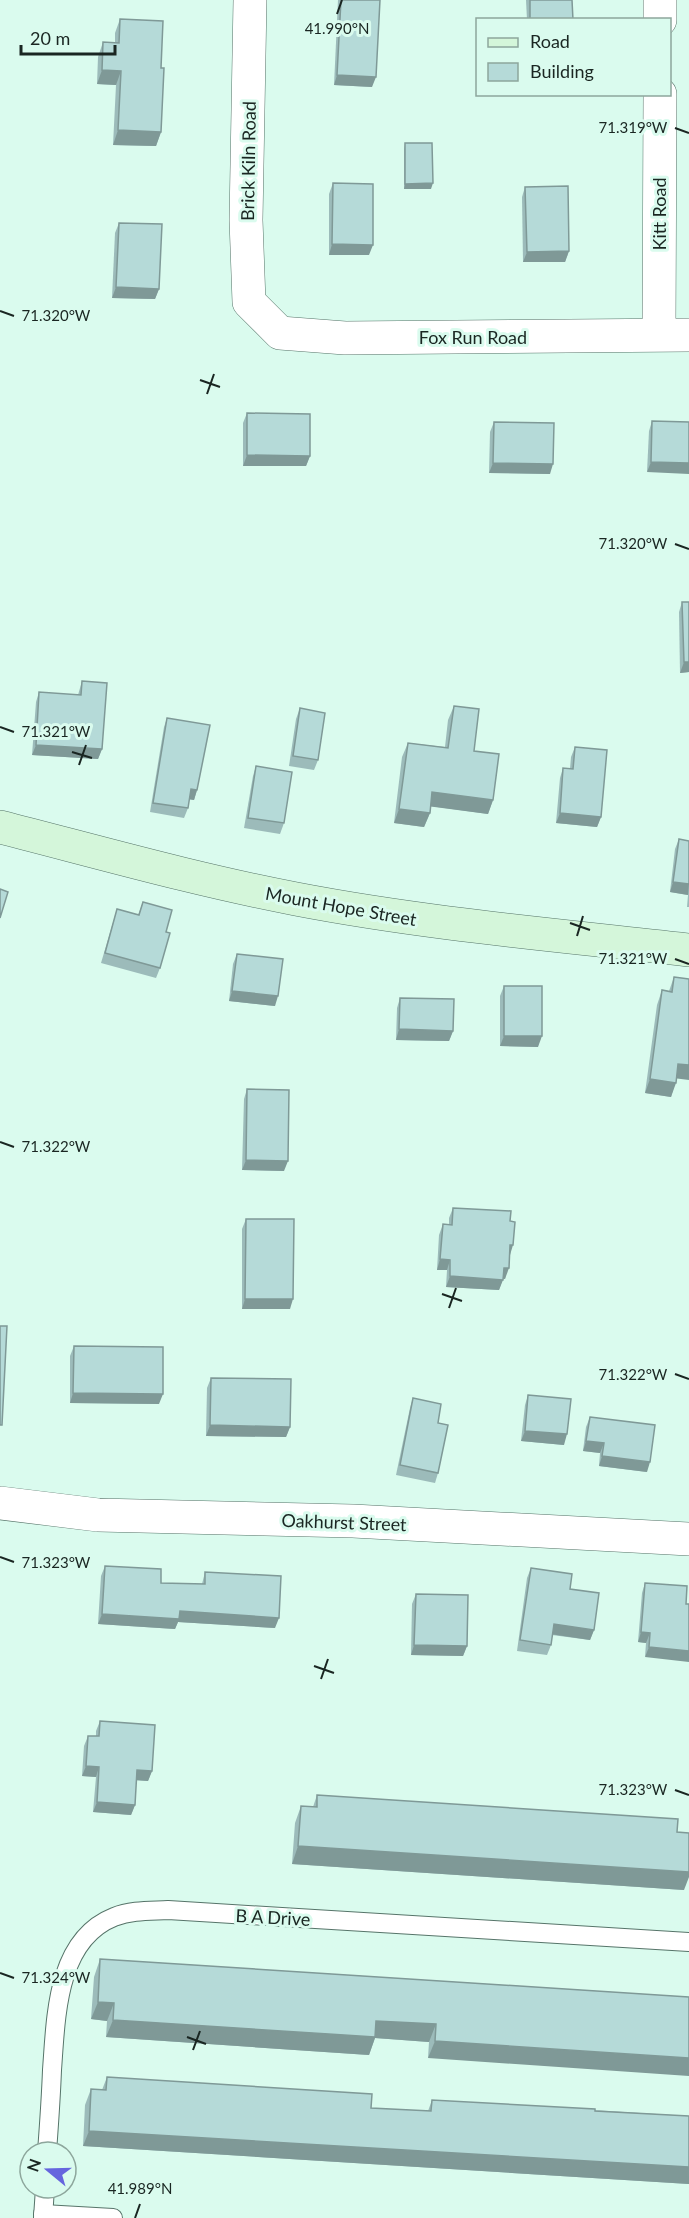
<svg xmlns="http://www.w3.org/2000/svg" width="689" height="2218" viewBox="0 0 689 2218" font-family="Lato,sans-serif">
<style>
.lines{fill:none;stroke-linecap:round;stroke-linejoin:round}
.lane-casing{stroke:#567469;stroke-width:20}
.street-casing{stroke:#567469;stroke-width:34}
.secondary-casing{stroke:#567469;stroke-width:34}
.lane{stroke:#fff;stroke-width:18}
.street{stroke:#fff;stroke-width:33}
.secondary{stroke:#d4f6da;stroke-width:33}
.wall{fill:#9cbbba}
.shaded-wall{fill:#7f9997}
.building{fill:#b5dad8;stroke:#7f9997;stroke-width:1.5}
.ticks{fill:none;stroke:#1a2622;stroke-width:2}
.labels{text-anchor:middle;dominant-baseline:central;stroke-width:6;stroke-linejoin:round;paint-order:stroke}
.street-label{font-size:18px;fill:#1a2622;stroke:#dafbee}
.ticks-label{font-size:15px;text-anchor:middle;fill:#1a2622;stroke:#dafbee;stroke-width:6;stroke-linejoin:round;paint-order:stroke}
</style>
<rect width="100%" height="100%" fill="#dafbee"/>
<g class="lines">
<defs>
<g id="lane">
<path d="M47,2152c2,-27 4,-55 5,-82 4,-52 4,-130 62,-153 18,-7 36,-6 54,-7l521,32"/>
<path d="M43,2214l70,4"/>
<path d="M43,2218l2,-30"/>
</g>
<g id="street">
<path d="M250,0l-4,220 3,82 31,31 65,5 344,-3"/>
<path d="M660,20v-20"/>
<path d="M659,334l1,-240"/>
<path d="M0,1503l98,12 255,6 336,18"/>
</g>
<path id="secondary" d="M0,827c98,25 196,53 296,72 130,25 262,36 393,51"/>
</defs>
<use href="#lane" class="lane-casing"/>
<use href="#street" class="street-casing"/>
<use href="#secondary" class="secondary-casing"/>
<use href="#lane" class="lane"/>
<use href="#street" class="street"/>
<use href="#secondary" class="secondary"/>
</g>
<g class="wall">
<path d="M338,0h42l-8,87 -38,-2z"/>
<path d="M526,0h46l1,20h-46z"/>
<path d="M120,19l41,49v64l-5,14 -43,-1 3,-60 -19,-1 1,-27 5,-15 12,1v-10z"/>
<path d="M405,143l26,46h-27v-40z"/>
<path d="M333,183l36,72h-40v-61z"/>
<path d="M525,187l44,64 -4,11h-42l-1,-65z"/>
<path d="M119,223l40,66 -4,10 -43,-1 3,-65z"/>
<path d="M247,413l63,43 -4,10h-63v-43z"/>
<path d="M652,421l37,1 -42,50 2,-41z"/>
<path d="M494,422l56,52 -61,-1 1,-41z"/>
<path d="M682,602l7,70 -9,1 -1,-61z"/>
<path d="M82,681l20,68 -4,10 -66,-4 4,-53 3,-10 39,3z"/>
<path d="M454,706l20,45 19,49 -5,14 -58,-8v7l-6,14 -30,-4 8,-66 6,-14 37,4 3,-27z"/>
<path d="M300,708l18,52 -4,10 -25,-4 7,-47z"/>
<path d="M167,718l30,72 -3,10 -5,-1 -1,9 -4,10 -34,-6 14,-85z"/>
<path d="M575,747l26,70 -4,10 -41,-4 4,-45 3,-10 7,1 1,-12z"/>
<path d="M256,766l28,57 -4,11 -36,-6 9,-52z"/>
<path d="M679,839l10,2v66h-2l1,-12 -18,-3 5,-43z"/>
<path d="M143,902l17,66 -4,10 -55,-15 16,-54 21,6z"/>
<path d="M237,954l38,52 -46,-5 4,-37z"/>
<path d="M674,977l2,101 -5,19 -26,-4 12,-88 5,-15 7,1z"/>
<path d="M504,986l34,61 -38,-1v-50z"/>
<path d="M400,998l53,33 -4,10 -53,-1 1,-32z"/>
<path d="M247,1089l37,82 -42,-1 2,-71z"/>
<path d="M453,1208l56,47 -4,24 -2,-1 -4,12 -53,-3 1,-17h-10l2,-35 4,-11 6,1v-7z"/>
<path d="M246,1219l44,90h-48v-80z"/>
<path d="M74,1346l85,58 -89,-1v-47z"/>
<path d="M211,1378l79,49 -4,10 -80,-1 1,-48z"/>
<path d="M528,1395l36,50 -43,-4 4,-36z"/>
<path d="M413,1398l25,25v50l-3,10 -39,-8 14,-67z"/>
<path d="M590,1417l57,55 -48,-6 1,-13 -17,-2 3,-24z"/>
<path d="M105,1566l56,17 41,1 3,-12 70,56 -97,-6 -3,7 -77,-5 3,-48z"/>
<path d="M531,1568l39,21 24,41 -4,10 -38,-5 -1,10 -4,10 -30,-4 10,-73z"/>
<path d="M645,1583l42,3 -42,71 1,-14 -8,-1 4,-49z"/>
<path d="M416,1594l51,52 -4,10 -52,-1 1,-51z"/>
<path d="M100,1721l52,50 -4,10 -12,-1 -1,25 -4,10 -38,-3 3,-35 -14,-1 2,-30 4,-10h8v-5z"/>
<path d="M317,1795l360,37 7,58 -392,-26 3,-41 6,-17 12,1z"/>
<path d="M100,1959l589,38 -261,61 1,-16 -54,-4 -6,17 -263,-18 1,-16 -16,-2 3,-42z"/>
<path d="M107,2077l264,31 57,3 4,-11 257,16v68l-606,-38 2,-41 6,-16 11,1z"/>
</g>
<g class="shaded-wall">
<path d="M102,70l19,1 -5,14 -19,-1z"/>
<path d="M337,75l39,2 -4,10 -38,-2z"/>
<path d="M118,130l43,2 -5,14 -43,-1z"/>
<path d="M433,183l-2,6h-27l1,-5z"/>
<path d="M332,244l41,1 -4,10h-40z"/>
<path d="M569,251l-4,11h-42l4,-10z"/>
<path d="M116,287l43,2 -4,10 -43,-1z"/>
<path d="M247,455l63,1 -4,10h-63z"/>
<path d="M651,462l38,1v11l-42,-2z"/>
<path d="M493,463l60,1 -3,10 -61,-1z"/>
<path d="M684,662h5v10l-9,1z"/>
<path d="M36,745l66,4 -4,10 -66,-4z"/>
<path d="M191,789l6,1 -3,10 -7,-1z"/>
<path d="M432,792l61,8 -5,14 -61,-8z"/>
<path d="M399,809l31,4 -6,14 -30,-4z"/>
<path d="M560,813l41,4 -4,10 -41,-4z"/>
<path d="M673,882l16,2 -1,11 -18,-3z"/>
<path d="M232,991l46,5 -3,10 -46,-5z"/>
<path d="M399,1029l54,2 -4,10 -53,-1z"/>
<path d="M504,1036h38l-4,11 -38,-1z"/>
<path d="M678,1064l11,1v15l-16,-2z"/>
<path d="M650,1079l26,4 -5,14 -26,-4z"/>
<path d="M246,1160l42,1 -4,10 -42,-1z"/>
<path d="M510,1245h3l-3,10z"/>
<path d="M440,1259l10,1 -3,10h-10z"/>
<path d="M504,1268h5l-4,11 -5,-1z"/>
<path d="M450,1276l53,4 -4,10 -53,-3z"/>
<path d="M245,1299h48l-3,10h-48z"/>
<path d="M73,1393l90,1 -4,10 -89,-1z"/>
<path d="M210,1425l80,2 -4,10 -80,-1z"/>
<path d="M525,1431l42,3 -3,11 -43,-4z"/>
<path d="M586,1441l18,2 -4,10 -17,-2z"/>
<path d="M602,1456l48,6 -3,10 -48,-6z"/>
<path d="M180,1611l99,7 -4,10 -97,-6 -3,7 -77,-5 4,-10z"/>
<path d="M554,1624l40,6 -4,10 -40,-6z"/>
<path d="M641,1632l9,1 -4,10 -8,-1z"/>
<path d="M414,1645l53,1 -4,10 -52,-1z"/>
<path d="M649,1647l40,4v11l-44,-5z"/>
<path d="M86,1766l13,1 -3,10 -14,-1z"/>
<path d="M137,1770l15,1 -4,10 -15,-1z"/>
<path d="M97,1802l38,3 -4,10 -38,-3z"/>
<path d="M298,1846l391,26v5l-5,13 -392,-26z"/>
<path d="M98,2002l16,1 -7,18 -16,-2z"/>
<path d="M113,2020l263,1 60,3 -7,18 -54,-4 -6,17 -263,-18z"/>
<path d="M435,2041l254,17v18l-261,-18z"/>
<path d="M89,2131l600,36v17l-606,-38z"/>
</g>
<g class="building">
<path d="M341,0h39l-4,77 -39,-2z"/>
<path d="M530,0h42l1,20h-43z"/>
<path d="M120,19l43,2 -2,47h3l-3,64 -43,-2 3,-59 -19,-1 1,-28 16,1z"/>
<path d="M405,143h27l1,40 -28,1z"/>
<path d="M333,183l40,1v61l-41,-1z"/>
<path d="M568,186l1,65 -42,1 -2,-65z"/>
<path d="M119,223l43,1 -3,65 -43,-2z"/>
<path d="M247,413l63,1v42l-63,-1z"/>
<path d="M652,421l37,1v41l-38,-1z"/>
<path d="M494,422l60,1 -1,41 -60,-1z"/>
<path d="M682,602h7v60h-5z"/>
<path d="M82,681l25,2 -5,66 -66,-4 3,-53 42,3z"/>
<path d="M454,706l25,3 -5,42 25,3 -6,46 -61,-8 -2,21 -31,-4 9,-66 40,5z"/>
<path d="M300,708l25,5 -7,47 -25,-4z"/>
<path d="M167,718l43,7 -13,65 -6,-1 -3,19 -35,-5z"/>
<path d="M575,747l32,3 -6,67 -41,-4 3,-45 10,1z"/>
<path d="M256,766l36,6 -8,51 -36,-5z"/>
<path d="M679,839l10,2v43l-16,-2z"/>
<path d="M0,889l8,3 -8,26z"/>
<path d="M143,902l29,8 -6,22 4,1 -10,35 -55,-15 12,-44 22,6z"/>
<path d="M237,954l46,5 -5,37 -46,-5z"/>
<path d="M674,977l15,2v86l-11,-1 -2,19 -26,-4 12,-89 10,2z"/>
<rect x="504" y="986" width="38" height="50"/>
<path d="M400,998l54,1 -1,32 -54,-2z"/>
<path d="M247,1089l42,1 -1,71 -42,-1z"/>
<path d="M453,1208l58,3 -1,10 5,1 -2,23h-3l-1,23h-5l-1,12 -53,-4v-16l-10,-1 3,-35 9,1z"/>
<path d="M246,1219h48l-1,80h-48z"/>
<path d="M0,1326h7l-5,99h-2z"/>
<path d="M74,1346l89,1v47l-90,-1z"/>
<path d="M211,1378l80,1 -1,48 -80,-2z"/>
<path d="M528,1395l43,4 -4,35 -42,-3z"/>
<path d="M413,1398l28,6 -3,19 10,2 -10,48 -38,-8z"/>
<path d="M590,1417l65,8 -5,37 -48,-6 2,-13 -18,-2z"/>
<path d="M105,1566l56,3v14l44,1v-12l76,4 -2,42 -99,-7 -1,8 -77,-5z"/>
<path d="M531,1568l41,6 -2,15 29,4 -5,37 -40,-6 -3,21 -31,-5z"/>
<path d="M645,1583l42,3 -1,18h3v47l-40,-4 1,-14 -9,-1z"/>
<path d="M416,1594l52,1 -1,51 -53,-1z"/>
<path d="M100,1721l55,4 -3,46 -15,-1 -2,35 -38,-3 2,-35 -13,-1 2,-30h11z"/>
<path d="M317,1795l361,24 -1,13 12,1v39l-391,-26 3,-40 16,1z"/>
<path d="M100,1959l589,38v61l-254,-17 1,-17 -60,-3 -1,16 -262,-17 1,-17 -16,-1z"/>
<path d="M107,2077l265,17 -1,14 60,3 1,-11 163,9v2l94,5v51l-600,-36 2,-42 15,1z"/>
</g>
<path class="ticks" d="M337,14l5,-14M675,128l14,5M0,311l14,5M200,380l20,7M207,394l7,-20M675,544l14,5M0,727l14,5M72,752l20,6M79,765l7,-20M570,923l20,7M577,936l6,-20M675,959l14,5M0,1142l14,5M442,1294l20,7M449,1308l7,-20M675,1374l14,5M0,1557l14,5M314,1666l20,7M321,1679l7,-20M675,1790l14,5M0,1973l14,5M187,2037l19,7M193,2050l7,-19M135,2218l5,-14"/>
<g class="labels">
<g class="street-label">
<text transform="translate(248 161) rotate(-89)">Brick Kiln Road</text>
<text transform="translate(659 214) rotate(-90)">Kitt Road</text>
<text x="473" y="337">Fox Run Road</text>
<text transform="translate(341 906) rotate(10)">Mount Hope Street</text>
<text transform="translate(344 1522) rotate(2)">Oakhurst Street</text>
<text transform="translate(273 1917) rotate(3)">B A Drive</text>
</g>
</g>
<g class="ticks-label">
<text x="337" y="34">41.990°N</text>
<text x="633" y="133">71.319°W</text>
<text x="56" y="321">71.320°W</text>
<text x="633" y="549">71.320°W</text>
<text x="56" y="737">71.321°W</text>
<text x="633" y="964">71.321°W</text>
<text x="56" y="1152">71.322°W</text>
<text x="633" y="1380">71.322°W</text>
<text x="56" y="1568">71.323°W</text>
<text x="633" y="1795">71.323°W</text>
<text x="56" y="1983">71.324°W</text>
<text x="140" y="2194">41.989°N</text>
</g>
<rect x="476" y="18" width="195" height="78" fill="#dafbee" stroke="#8da69c" stroke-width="1.5"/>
<rect x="488" y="38" width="30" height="9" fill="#d4f6da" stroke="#8da69c" stroke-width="1.5"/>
<text x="530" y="48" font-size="18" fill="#1a2622">Road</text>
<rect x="488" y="63" width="30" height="18" fill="#b5dad8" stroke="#8da69c" stroke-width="1.5"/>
<text x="530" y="78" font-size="18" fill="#1a2622">Building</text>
<g transform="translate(48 2170) rotate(289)"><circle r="28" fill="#dafbee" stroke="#8da69c" stroke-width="1.5"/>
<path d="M0-4.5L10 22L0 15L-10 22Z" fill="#6665de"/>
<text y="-9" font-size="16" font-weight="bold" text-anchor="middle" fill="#1a2622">N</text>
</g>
<path d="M21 45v9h94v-9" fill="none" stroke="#1a2622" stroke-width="3"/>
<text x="30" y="45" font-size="18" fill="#1a2622" stroke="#dafbee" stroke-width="4.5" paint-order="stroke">20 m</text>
</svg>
